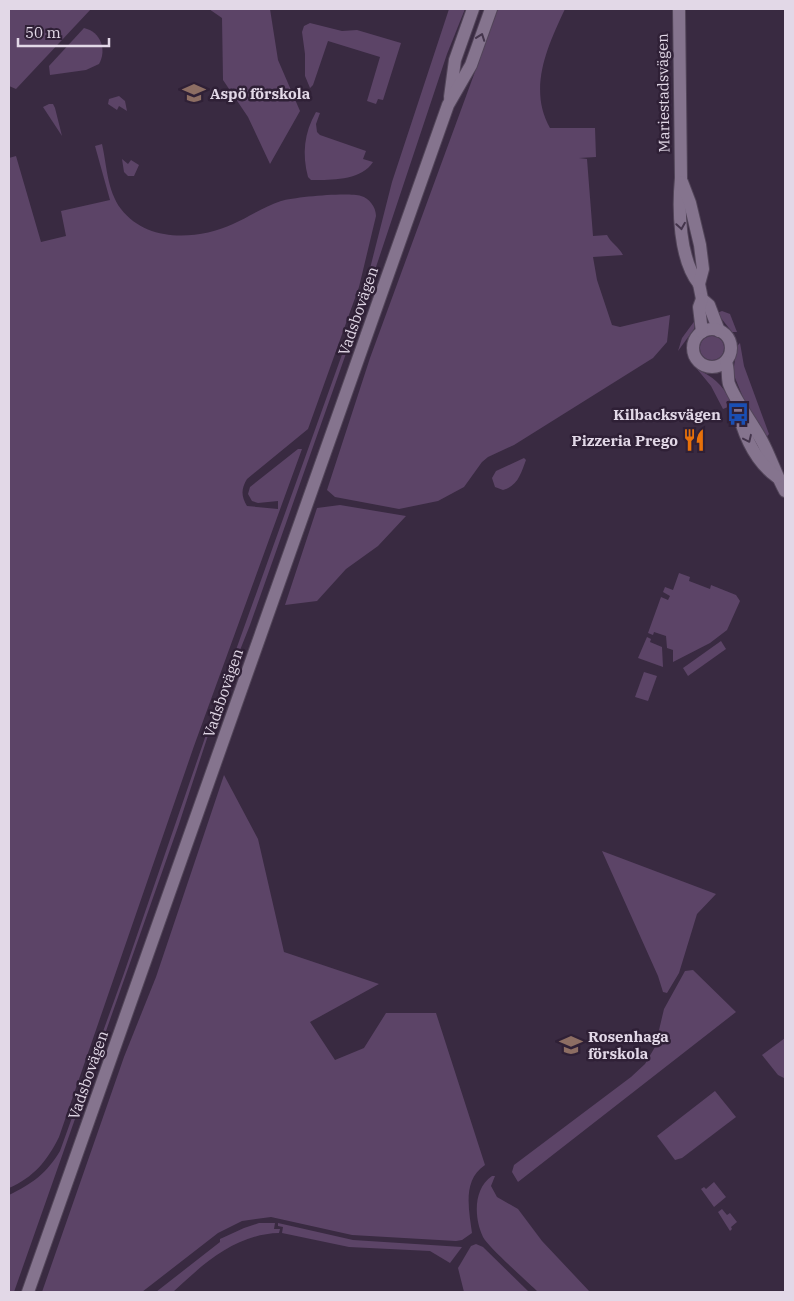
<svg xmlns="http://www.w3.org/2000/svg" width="794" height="1301" viewBox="0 0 794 1301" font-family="'IBM Plex Serif',serif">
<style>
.green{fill:#5c4467}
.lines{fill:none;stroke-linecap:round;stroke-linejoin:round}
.tertiary-casing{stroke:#524559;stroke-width:14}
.secondary-casing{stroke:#524559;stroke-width:14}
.tertiary{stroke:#85748e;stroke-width:12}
.secondary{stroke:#85748e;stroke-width:12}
.oneway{stroke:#44354c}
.labels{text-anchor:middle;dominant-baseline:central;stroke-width:5;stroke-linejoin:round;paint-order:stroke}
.poi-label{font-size:15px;font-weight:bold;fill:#e2d8e7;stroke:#2f2036;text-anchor:start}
.street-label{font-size:15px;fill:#e2d8e7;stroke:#2f2036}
</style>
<rect width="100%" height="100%" fill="#392a41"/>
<g class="green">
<path d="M9,9h82l-75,80 -7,-3z"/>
<path d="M209,9h61l8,51 22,51 -30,53 -22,-47 -25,-37 -1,-62z"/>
<path d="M449,9h16l-18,45 -81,243 -116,328 -33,83 -38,116 -165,468h-5v-97c23,-11 38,-22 51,-44l63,-175 95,-276 145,-404 29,-114z"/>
<path d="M498,9h67c-18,38 -37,80 -15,119h45l1,29 -17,1 8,1 6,77 14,-1c4,8 12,12 16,20l-30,2 4,23 15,45 8,2 50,-12 -3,27 -14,16 -139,87 -26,12 -6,5 -18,25 -26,14 -39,8 -64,-12 -8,-7 43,-132z"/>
<path d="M310,23l32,8 15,-1 44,13 -18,57 -5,-1 -2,5 -9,-3 13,-44 -52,-16 -15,44 -3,3 -5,-12v-22l-3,-22 2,-6z"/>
<path d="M84,28c17,4 23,22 15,36l-13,6 -36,5 -1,-9z"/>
<path d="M119,96l6,5 2,10 -8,-5 -2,4 -9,-6 1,-5z"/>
<path d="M49,104h4l2,4 7,28 -19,-29z"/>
<path d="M316,112l4,1 -4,11 1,8 3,3 46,16 -3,8 10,3c-12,19 -43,18 -62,18l-3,-3c-6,-23 -4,-44 8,-65z"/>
<path d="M102,144c5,22 5,46 19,65 26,34 77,31 112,15 16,-7 32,-18 48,-23 14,-4 67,-9 80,-5 8,2 15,11 15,20l-17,71 -51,142 -61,50c-6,10 -6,17 0,27l31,3v-8l-20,2 -6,-2 -4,-7 2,-7 48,-38h4l-108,297 -135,391c-12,24 -25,40 -50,51v-1030l7,-2 25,86 25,-6 -5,-25 49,-11 -15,-54z"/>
<path d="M122,159l6,5 3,-4 8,5 -5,11h-6l-4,-4z"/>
<path d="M722,311l8,3 7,18h-5l-15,-19z"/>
<path d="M696,319l-2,10 -16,22 4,-13z"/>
<circle cx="712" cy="348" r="12"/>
<path d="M740,343l4,23 25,68 -4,5 -18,-32 -14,-34 4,-27z"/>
<path d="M697,369c16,8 25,15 33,31l-4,2 2,5 -5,2 -12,-23z"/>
<path d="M524,458l2,2c-5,13 -8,26 -23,30l-8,-3 -3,-9 4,-7z"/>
<path d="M340,505l66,11 -28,30 -32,23 -29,32 -32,4 32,-97z"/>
<path d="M679,573l11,4 -1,4 21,8 1,-4 25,10 4,6 -13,29 -17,13 -37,19v-12l-6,-2 -1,-12 -12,-4 -1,3 -5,-2 13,-36 7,3 2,-4 -7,-4 2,-5 8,3z"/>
<path d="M647,637l4,2 -1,3 12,5 1,20 -25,-9z"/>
<path d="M721,641l5,8 -38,27 -5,-8z"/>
<path d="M644,672l13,4 -9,25 -13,-4z"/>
<path d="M224,775l34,64 26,113 95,32 -69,38 25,38 29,-12 22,-35h50l49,152c-23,15 -16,45 -13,68l-10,7 -6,1 -104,-6 -81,-18 -29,4 -24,12 -76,59h-100l82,-235 32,-80z"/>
<path d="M602,851l114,43 -19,20 -18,59 -12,20 -4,-1 -5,-16z"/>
<path d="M693,970l43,42 -218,170 -6,-10 2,-7 117,-88 14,-13 10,-17 9,-38 21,-38z"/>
<path d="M785,1038v40h-1l-6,-3 -16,-20z"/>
<path d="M715,1091l21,26 -54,41 -7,2 -18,-24z"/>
<path d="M492,1176h3l-4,10 6,11 21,12 24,32 48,51h-52c-10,-10 -50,-45 -55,-55 -9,-19 -10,-48 9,-61z"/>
<path d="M714,1182l12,15 -12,10 -13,-18 3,-2 2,2z"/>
<path d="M722,1209l5,6 3,-2 7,9 -6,5 1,2 -2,2 -12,-19z"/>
<path d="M259,1223h16l-1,6h6l-1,4c-43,1 -76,31 -106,59h-17l64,-50v-3l24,-11z"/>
<path d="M278,1223l75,17 109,7 -12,16 -20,-12 -81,-4 -67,-14 1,-6 -5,-1z"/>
<path d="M476,1244l7,3 46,45h-65l-6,-24 13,-22z"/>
</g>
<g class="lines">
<defs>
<g id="tertiary">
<path d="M679,9l2,169c-3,31 -2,81 18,106"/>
<path d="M682,182l8,21 10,42 3,24 -4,15 3,15 7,6 10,26"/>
<circle cx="712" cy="348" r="19"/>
<path d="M702,332l-3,-25 3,-8"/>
<path d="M726,362c3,8 1,16 3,22 7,18 24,40 33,57 9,17 14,34 23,50"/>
<path d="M736,403c6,28 17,57 41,74"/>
</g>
<g id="secondary">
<path d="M450,97l5,-37 18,-51"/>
<path d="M28,1292l420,-1187 23,-40 20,-56"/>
</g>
</defs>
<use href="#tertiary" class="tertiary-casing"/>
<use href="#secondary" class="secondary-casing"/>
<use href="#tertiary" class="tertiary"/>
<use href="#secondary" class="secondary"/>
</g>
<defs><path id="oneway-chevron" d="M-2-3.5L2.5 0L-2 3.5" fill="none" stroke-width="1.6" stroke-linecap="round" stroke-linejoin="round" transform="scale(1.25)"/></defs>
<g class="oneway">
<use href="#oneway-chevron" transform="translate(481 37) rotate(-70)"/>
<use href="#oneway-chevron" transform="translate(681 226) rotate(81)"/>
<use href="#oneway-chevron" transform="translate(748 439) rotate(65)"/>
</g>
<defs>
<symbol id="school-bare" viewBox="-9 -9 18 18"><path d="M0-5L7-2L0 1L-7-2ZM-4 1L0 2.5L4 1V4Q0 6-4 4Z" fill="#8d6e63" stroke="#2f2036" stroke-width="2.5" paint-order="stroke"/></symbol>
<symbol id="bus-bare" viewBox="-9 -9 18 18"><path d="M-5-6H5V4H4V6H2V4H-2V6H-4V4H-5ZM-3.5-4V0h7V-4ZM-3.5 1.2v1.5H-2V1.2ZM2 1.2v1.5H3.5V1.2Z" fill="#1a4fb4" stroke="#2f2036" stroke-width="2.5" paint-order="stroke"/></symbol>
<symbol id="restaurant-bare" viewBox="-9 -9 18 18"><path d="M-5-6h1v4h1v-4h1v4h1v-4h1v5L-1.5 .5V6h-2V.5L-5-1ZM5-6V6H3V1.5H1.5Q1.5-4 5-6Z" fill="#e8710a" stroke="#2f2036" stroke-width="2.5" paint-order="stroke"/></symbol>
</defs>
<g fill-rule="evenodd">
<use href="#school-bare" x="178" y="77" width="32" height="32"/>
<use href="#bus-bare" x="722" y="398" width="32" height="32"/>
<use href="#restaurant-bare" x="678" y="424" width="32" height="32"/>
<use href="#school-bare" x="555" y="1029" width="32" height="32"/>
</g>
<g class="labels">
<g class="poi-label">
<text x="210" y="93">Aspö förskola</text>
<text x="721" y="414" text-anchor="end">Kilbacksvägen</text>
<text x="678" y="440" text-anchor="end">Pizzeria Prego</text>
<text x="588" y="1036">Rosenhaga<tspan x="588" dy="17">förskola</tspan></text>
</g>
<g class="street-label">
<text transform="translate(663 93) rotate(-91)">Mariestadsvägen</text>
<text transform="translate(358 311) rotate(-71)">Vadsbovägen</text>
<text transform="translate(223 693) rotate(-71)">Vadsbovägen</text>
<text transform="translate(88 1075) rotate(-71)">Vadsbovägen</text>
</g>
</g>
<rect width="794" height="1301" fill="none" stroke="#e2d8e7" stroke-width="20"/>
<path d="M18 38v8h91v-8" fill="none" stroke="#e2d8e7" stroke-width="2.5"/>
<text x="25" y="38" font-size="15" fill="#e2d8e7" stroke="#2f2036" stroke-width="4" paint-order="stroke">50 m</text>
</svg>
